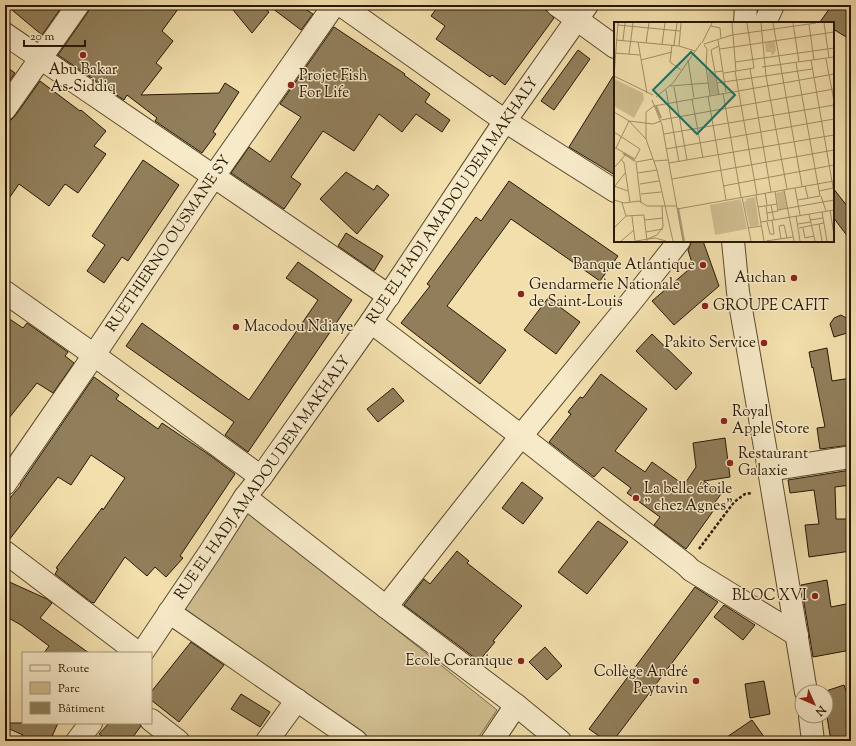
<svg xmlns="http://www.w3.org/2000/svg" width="856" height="746" viewBox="0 0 856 746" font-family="'Sorts Mill Goudy',serif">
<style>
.green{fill:#cfbd8f;stroke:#7b6a4a}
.building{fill:#917f5b;stroke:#271804}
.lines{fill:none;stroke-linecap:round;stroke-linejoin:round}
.minor-casing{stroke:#5a4a2e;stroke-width:24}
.path{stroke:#271804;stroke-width:2.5;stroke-dasharray:3 2;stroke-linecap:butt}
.minor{stroke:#f7eac9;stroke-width:22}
.poi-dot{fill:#8f2418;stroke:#f7eac9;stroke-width:1.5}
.labels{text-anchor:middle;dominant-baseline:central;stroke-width:3;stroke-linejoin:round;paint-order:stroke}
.poi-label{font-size:15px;fill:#271804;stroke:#f7eac9;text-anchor:start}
.street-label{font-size:15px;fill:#271804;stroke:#f7eac9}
.inset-river{fill:none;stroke:#ad9b73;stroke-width:2}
.inset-road{fill:none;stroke:#a18f69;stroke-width:1}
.view{fill:#0f766e;fill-opacity:0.15;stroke:#0f766e;stroke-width:2}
.inset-edge{fill:none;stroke:#271804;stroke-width:2}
</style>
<rect width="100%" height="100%" fill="#f2dfac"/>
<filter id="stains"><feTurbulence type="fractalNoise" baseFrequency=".005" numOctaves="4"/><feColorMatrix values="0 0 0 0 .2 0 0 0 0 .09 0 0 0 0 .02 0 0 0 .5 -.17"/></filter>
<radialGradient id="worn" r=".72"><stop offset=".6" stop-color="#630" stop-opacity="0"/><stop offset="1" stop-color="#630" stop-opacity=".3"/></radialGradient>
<path class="green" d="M243,507l254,203 -21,31h-103l-195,-137z"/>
<g class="building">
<path d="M6,5h57l-21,30z"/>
<path d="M90,5h91l-19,26 11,10 -17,22 6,5 -21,27 78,-2 6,-10 14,9 -26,40 3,2 -14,19 -47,-32 2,-3 -30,-23 -3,5 -66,-45 30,-43z"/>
<path d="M229,5h31l9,7 -17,21z"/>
<path d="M268,5h31l14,9 -12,16z"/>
<path d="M439,5h98l10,6 7,7 -49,67 -13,-10 -2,2 -54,-38 9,-13 -14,-10z"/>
<path d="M832,5h19v35l-18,-11v-6h-11l-2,-1z"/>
<path d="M334,27l71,47 -1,1 26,19 -5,8 25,18 -8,12 -26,-18 -14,18 -23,-18 -25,37 -31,-20 -32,46 10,7 -17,25 -53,-36 18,-26 21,15 31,-45 -21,-13z"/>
<path d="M578,50l12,9 -36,51 -13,-9z"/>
<path d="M5,66l10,7 -10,14z"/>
<path d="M615,73v102l-46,-28z"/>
<path d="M40,81l40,30 1,-1 25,21 -12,15 12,8 -28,39 -13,-9 -16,22 -30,-22 -14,20v-83l6,-1 4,-4z"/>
<path d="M143,160l36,25 -51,76 -6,-4 -18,26 -17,-12 18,-26 -13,-9z"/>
<path d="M346,172l28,18 3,-5 12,10 -32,39 -37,-35z"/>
<path d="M509,181l109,75 -18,25 -89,-62 -64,87 59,44 -26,34 -79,-61 29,-37 -3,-2 49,-67 5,4z"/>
<path d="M833,188l18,23v30l-18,-24z"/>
<path d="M346,233l37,23 -9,15 -36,-25z"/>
<path d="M691,241h12l16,45 -45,39 -22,-24 41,-35 -5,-16 3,-7z"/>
<path d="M298,262l54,38 -104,152 -23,-17 9,-13 -108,-76 16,-23 107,77 69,-100 -32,-22z"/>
<path d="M548,298l32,24 -24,32 -32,-24z"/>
<path d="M841,315l7,4 2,7 -3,7 -13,4 -4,-13 4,-6z"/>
<path d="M5,316l18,12 4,-5 41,29 -3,4 9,7 -21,30 -16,-10 -32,40z"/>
<path d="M652,334l40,39 -16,17 -40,-39z"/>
<path d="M827,348l5,33 19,-3v67l-31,4 -3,-21 8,-1 -12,-60 -1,1 -3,-16z"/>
<path d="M601,374l46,35 -32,42 30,21 7,-10 32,23 12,-18 -3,-24 32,-5 5,39 -26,4 17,13 -8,11 3,2 -30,42 -32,-24 6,-8 -33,-24 4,-5 -28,-21 -9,10 -45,-35 22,-28 -3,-2 12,-15 3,1z"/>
<path d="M94,377l25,18 -3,4 42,30 4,-6 49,33 24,18 -55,82 3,2 -17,19 -11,-10 -8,9 -22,-19 -31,46 -3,-1 -36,-28 3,-5 -2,-1 46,-60 1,2 22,-32 -34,-23 -20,30 -13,-8 -49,63h-4v-36l16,-19h-1z"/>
<path d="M393,388l11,13 -26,21 -11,-13z"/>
<path d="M851,470v15l-16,2 1,32h15v32l-42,6 -4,-32 14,-1 -5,-34 -24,3 -2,-13z"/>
<path d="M522,482l21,16 -20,26 -21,-16z"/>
<path d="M598,521l30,21 -41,52 -29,-22z"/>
<path d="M457,551l12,10 -2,2 55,43 -29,35 2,1 -16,19 -75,-56 20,-26 6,5z"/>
<path d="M5,580l42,19 5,4 -12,15 49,35h-45l5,-7 -28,-21 -16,-9z"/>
<path d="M827,580l4,27 20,-4v47l-38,7 -12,-72z"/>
<path d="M695,587l23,15 -105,139h-7l-17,-12z"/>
<path d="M724,605l31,20 -12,15 -29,-23z"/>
<path d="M191,642l33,23 -45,57 -28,-22v-8z"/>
<path d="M545,647l17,19 -15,14 -18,-18z"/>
<path d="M764,681l6,33 -20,4 -5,-34z"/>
<path d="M844,685l7,20v36h-20l-5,-30v-20z"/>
<path d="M241,694l29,18 -10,15 -29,-18z"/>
<path d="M752,720l15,21h-46z"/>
<path d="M5,723h53l-8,18h-32l5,-6 -18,-8z"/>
<path d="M109,723h30l2,3 -11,15h-21l-10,-7z"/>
</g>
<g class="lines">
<defs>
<g id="minor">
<path d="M341,5l164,116 110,70"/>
<path d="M557,5l58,42"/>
<path d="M745,23l1,-18"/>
<path d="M765,23l8,-18"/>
<path d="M5,34l384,262"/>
<path d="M5,109l73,-104"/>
<path d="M733,241l5,51 31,178 37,222"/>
<path d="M5,292l89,63 167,122"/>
<path d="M371,322l150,114 90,71 75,58 5,5 106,65"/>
<path d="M769,470l82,-13"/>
<path d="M5,484l89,-129 120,-179 120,-171"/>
<path d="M245,497l141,110 130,98 44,36"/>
<path d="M5,552l133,101"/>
<path d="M386,607l135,-171 114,-139 44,-56"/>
<path d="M169,612l187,129"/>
<path d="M142,653l68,-101 35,-55 16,-20 110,-155 134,-201 82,-116"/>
<path d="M810,716l3,25"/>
<path d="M151,720l27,21"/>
<path d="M77,741l14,-18"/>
<path d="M267,741l30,-41"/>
<path d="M492,741l24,-36"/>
</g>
</defs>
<use href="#minor" class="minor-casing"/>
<path class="path" d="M699,549l35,-47 11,-8 7,-1"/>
<use href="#minor" class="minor"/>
</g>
<g class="poi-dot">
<circle cx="83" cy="55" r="4"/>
<circle cx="291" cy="85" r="4"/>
<circle cx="703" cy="265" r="4"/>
<circle cx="794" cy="278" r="4"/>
<circle cx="521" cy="294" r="4"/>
<circle cx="705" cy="306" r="4"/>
<circle cx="236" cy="327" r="4"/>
<circle cx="764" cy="343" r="4"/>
<circle cx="724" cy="421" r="4"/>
<circle cx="730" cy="463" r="4"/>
<circle cx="636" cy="498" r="4"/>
<circle cx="815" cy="596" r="4"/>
<circle cx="521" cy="661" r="4"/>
<circle cx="696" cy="681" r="4"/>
</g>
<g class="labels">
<g class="poi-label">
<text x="83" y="70" text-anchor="middle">Abu Bakar<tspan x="83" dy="17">As-Siddiq</tspan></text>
<text x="299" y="76">Projet Fish<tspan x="299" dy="17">For Life</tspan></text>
<text x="695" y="265" text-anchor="end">Banque Atlantique</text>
<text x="786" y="278" text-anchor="end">Auchan</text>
<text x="529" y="285">Gendarmerie Nationale<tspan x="529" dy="17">de Saint-Louis</tspan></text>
<text x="713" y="306">GROUPE CAFIT</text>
<text x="244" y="327">Macodou Ndiaye</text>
<text x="756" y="343" text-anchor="end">Pakito Service</text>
<text x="732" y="412">Royal<tspan x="732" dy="17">Apple Store</tspan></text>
<text x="738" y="454">Restaurant<tspan x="738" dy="17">Galaxie</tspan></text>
<text x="644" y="489">La belle étoile<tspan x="644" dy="17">" chez Agnes"</tspan></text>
<text x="807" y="596" text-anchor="end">BLOC XVI</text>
<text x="513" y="661" text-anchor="end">Ecole Coranique</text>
<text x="688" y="672" text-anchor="end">Collège André<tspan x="688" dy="17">Peytavin</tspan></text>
</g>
<g class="street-label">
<text transform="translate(453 201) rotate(-56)">RUE EL HADJ AMADOU DEM MAKHALY</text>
<text transform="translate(169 244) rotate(-56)">RUETHIERNO OUSMANE SY</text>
<text transform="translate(263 478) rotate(-55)">RUE EL HADJ AMADOU DEM MAKHALY</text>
</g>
</g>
<g transform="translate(614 22)">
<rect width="220" height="220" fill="#f2dfac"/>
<path d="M161,19l1,10 -4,5 -1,-4h-5l-1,-9zM100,49l5,23 -9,1 -2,-23zM0,57l29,14 1,6 -10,19 -20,-12zM170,169l3,17 -8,2 -3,-17zM141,175l4,28 -9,2 -6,-25 3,-2 -3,-1zM127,177l6,30 -32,6 -5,-30z" fill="#cfbd8f"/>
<path class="inset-river" d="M42,84l5,12M9,131l12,8M64,186l6,33"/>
<path class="inset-road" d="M118,1l4,48M147,1l5,53 21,113M159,1l29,163M179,1l6,39M210,1l5,35M195,2l5,36M4,3l62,6M97,4l9,2 1,10M2,18l63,6 16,5M9,18l2,-17M104,18l8,52M24,20l9,51M32,21l3,-20M88,21l10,-20M48,22l3,-21M90,22l28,-9 84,-12M58,23l-2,17 11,8M60,23l3,-22M90,23l3,4 -1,18 4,29M65,24l2,-23M105,24l-8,4 4,22 8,-1M106,27l114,-17M0,31l26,2M15,32l4,-31M212,37l8,42M27,38l31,-8M74,38l6,38M197,38l23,133M121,40l99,-14M182,41l24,133M148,45l72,-10M136,47l21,123M121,49l22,124M101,50l4,22M110,51l30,-5 -7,-45M0,54l4,-53M0,54l39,19M103,61l95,-14M56,64l38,-3M60,65l13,73M52,68l13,72M109,71l18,104M94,74l18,104M42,75l17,-14 28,-40M78,77l11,59M38,78l10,25 21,116M0,90l15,9 17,18 11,31 16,71M47,98l173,-31M0,110l26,17 -5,10M50,112l170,-29M32,117v-27l8,-6 180,-32M0,125l21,12M2,126l13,-27 24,3 8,-3M52,127l168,-30M7,137l3,4 6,39M40,139l14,-1M22,140l5,41M22,140l17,-3M55,141l165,-28M0,146l12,-14M24,151l19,-3M58,157l162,-29M26,162l19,-3M0,164l14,5M1,164l10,-13M109,164l111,-21M191,164l3,12M181,166l5,27M170,168l10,51M205,169l14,-3M151,171l2,12M27,172l20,-2M142,173l8,46M207,174l5,15M128,175l9,44M0,178l10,3 15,-2 8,5h30M184,178l22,-4M8,181l4,13M157,183l3,15M152,184l2,15M144,185l19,-3M63,187l157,-28M164,188l56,-10M216,188l4,25M208,190l5,29M153,191l11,-2 -3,-20M195,192l6,27M12,194l18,-1 3,26M18,194l3,25M182,194l4,25M31,198l18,-2M196,198l13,-2M147,200l73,-12M153,200l3,12h4l-2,-14M184,202l13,-2M205,202l3,17M0,206l12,-12M134,206l13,-2M185,206l25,-5M189,206l2,10 9,-2M32,210l17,-3M33,217l10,-4 6,-8 -1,-21M167,217l-2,-13 5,-1 3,13M7,219l13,-11M22,219l19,-3 11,3M152,219l27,-4"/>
<path class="view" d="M77,30l44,43 -38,39 -44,-44z"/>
<rect width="220" height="220" class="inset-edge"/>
</g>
<rect width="856" height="746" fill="none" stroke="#f2dfac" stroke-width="20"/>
<rect x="6" y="6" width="844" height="734" fill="none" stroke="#271804" stroke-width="2"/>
<rect x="10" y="10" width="836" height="726" fill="none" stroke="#271804"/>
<rect x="22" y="652" width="130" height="72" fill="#f7eac9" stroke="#a4967a"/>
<rect x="30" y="665" width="20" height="6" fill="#f7eac9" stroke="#a4967a"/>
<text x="58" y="672" font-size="12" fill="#271804">Route</text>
<rect x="30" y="682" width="20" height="12" fill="#cfbd8f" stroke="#a4967a"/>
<text x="58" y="692" font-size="12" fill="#271804">Parc</text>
<rect x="30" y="702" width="20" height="12" fill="#917f5b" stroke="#a4967a"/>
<text x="58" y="712" font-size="12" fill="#271804">Bâtiment</text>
<g transform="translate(814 704) rotate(135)"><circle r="19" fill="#f7eac9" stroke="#a4967a"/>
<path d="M0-3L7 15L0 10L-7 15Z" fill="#8f2418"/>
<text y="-6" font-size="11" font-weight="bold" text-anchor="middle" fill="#271804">N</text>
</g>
<path d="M24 40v6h61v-6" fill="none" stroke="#271804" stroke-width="2"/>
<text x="30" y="40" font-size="12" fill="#271804" stroke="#f7eac9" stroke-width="3" paint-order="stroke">20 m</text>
<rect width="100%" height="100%" filter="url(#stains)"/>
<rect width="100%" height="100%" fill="url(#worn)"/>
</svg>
